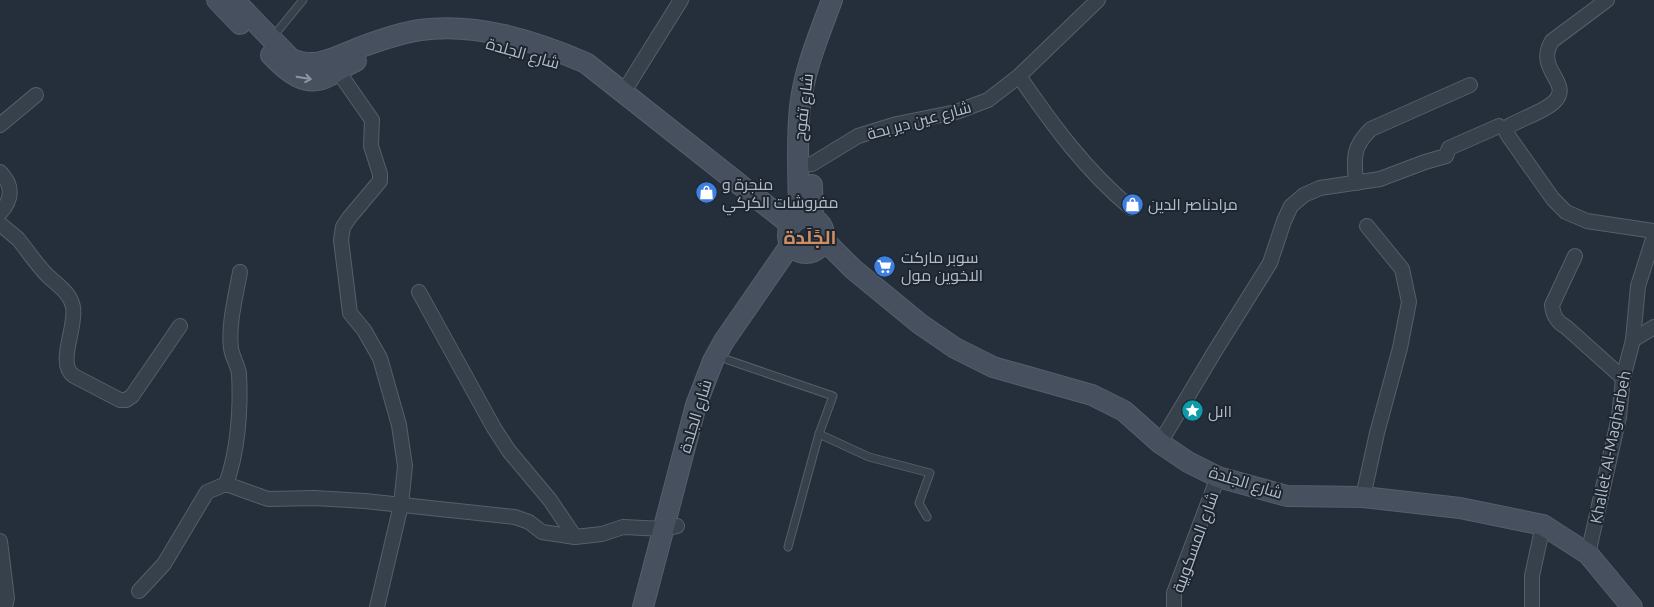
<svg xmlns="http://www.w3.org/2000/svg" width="1654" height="607" viewBox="0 0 1654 607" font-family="Ubuntu,Cairo,sans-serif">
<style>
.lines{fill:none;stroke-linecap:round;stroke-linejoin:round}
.lane-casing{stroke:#565f69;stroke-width:9}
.street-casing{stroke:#565f69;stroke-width:16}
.secondary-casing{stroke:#565f69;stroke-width:22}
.lane{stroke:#37414b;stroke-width:7}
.street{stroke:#37414b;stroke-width:14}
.secondary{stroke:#46505e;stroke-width:20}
.oneway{stroke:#8d96a2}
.labels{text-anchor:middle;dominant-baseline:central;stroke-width:4;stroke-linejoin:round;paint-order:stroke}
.street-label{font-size:16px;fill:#b3bcc7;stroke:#1d2630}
.poi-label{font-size:16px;fill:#b3bcc7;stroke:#1d2630;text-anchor:start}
.quarter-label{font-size:19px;font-weight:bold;fill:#d08e65;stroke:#1d2630}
</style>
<rect width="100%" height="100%" fill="#242f3b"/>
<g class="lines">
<defs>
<g id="lane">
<path d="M272,38l31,-38"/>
<path d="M728,360l105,36 -14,38 -31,113"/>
<path d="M819,434l50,23 61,16 -11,30 8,14"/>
</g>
<g id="street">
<path d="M1607,0l-55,41c-18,29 22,42 2,61 -9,9 -33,17 -45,24l-2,8 46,65 13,13 21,9 67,10"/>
<path d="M333,64l39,56 -1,26 9,28v7l-31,37 -6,9 -2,13 9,73 14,17 16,28 19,67 6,41 -4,39 -24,102"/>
<path d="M1019,76c33,48 67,95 112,132"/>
<path d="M623,93l58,-93"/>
<path d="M0,125l36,-30"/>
<path d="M798,165l14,-1 46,-28 39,-12 59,-12 32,-12 31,-24 79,-76"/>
<path d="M0,172c13,13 13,27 0,41"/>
<path d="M1356,183c-2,-24 -4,-36 15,-54l99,-44"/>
<path d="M0,224c6,5 12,10 18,15 10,12 18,25 29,36 10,10 23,17 26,32 4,20 -17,57 1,69l46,24h6l6,-4 48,-70"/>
<path d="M1575,256l-23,49c1,11 5,17 14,22l57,51"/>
<path d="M419,292l75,136 15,23 41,49 25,37"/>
<path d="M1633,340l21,-13"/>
<path d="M1160,443l55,-92 55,-88 14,-42 7,-15 13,-11 16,-7 60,-9 45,-17 21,-6 3,-8 50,-22"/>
<path d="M226,484c12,-32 15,-76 13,-110 -1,-9 -7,-17 -8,-26 -3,-23 5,-53 9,-76"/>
<path d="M1363,497l14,-64 23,-85 9,-46 -7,-33 -35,-43"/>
<path d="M0,541l7,57 -2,9"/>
<path d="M1588,554l31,-137 4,-39 10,-38 5,-54 16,-50"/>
<path d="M139,591l25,-27 43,-72 19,-8 42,15 46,-1 51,3 150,16 14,5 13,10 33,5 27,-3 21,-7 41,2 13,-3"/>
<path d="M1174,607v-14l44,-116"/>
<path d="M1532,607v-31l11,-51"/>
</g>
<g id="secondary">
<path d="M217,0l23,24"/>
<path d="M234,0l56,58c26,13 47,-2 71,-11 19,-7 39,-14 59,-17 56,-8 115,11 166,33l205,162"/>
<path d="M271,55c15,16 35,34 58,21 9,-5 17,-11 27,-15"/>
<path d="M812,185l1,33"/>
<circle cx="806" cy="235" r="18"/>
<path d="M799,218c0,-36 -3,-74 1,-111 4,-37 19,-72 32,-107"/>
<path d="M823,239l30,30 67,55 35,24 38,19 99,28 32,16 36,32 28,19 30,15 69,19 76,1 97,11 83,17 45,29 44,53"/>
<path d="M643,607l53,-202 17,-44 11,-20 67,-97"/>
</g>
</defs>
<use href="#lane" class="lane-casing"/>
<use href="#street" class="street-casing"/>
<use href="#secondary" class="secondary-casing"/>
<use href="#lane" class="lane"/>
<use href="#street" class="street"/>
<use href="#secondary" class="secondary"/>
</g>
<defs><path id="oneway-shaft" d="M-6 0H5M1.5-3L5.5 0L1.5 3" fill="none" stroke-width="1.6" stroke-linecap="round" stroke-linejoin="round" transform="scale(1.25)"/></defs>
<use class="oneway" href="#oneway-shaft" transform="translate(304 78) rotate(10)"/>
<defs>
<symbol id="shop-disc" viewBox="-11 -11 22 22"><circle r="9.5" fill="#3f7fe0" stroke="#1d2630"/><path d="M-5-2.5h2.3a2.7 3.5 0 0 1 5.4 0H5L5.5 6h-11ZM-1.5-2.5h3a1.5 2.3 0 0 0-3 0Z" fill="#fff"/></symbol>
<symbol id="supermarket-disc" viewBox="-11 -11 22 22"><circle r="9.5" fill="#3f7fe0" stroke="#1d2630"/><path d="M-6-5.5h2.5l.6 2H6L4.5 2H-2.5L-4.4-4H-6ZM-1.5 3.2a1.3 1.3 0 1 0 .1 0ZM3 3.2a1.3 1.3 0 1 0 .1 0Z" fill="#fff"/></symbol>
<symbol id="sight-disc" viewBox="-11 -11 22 22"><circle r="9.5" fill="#0f9aa8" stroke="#1d2630"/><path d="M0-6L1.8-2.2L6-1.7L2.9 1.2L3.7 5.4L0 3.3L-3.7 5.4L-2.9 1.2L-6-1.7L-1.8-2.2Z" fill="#fff"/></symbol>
</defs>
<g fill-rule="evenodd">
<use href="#shop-disc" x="694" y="180" width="25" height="25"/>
<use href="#shop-disc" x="1120" y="192" width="25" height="25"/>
<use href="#supermarket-disc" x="872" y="254" width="25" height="25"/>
<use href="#sight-disc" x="1180" y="398" width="25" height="25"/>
</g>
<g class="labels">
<g class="street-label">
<text transform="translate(523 53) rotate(16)">شارع الجلدة</text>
<text transform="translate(803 107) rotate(-83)">شارع تفوح</text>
<text transform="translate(919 120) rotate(-15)">شارع عين دير بحة</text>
<text transform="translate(695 416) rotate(-73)">شارع الجلدة</text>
<text transform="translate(1610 447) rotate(-79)">Khallet Al-Magharbeh</text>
<text transform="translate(1246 482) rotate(17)">شارع الجلدة</text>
<text transform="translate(1195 542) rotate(-70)">شارع المسكوبية</text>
</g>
<g class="poi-label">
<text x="722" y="184">منجرة و<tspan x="722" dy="18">مفروشات الكركي</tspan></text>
<text x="1148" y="204">مرادناصر الدين</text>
<text x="901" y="257">سوبر ماركت<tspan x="901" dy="18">الاخوين مول</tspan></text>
<text x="1208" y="411">ااىل</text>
</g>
<g class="quarter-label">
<text x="810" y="237">الجًلَدة</text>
</g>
</g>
</svg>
